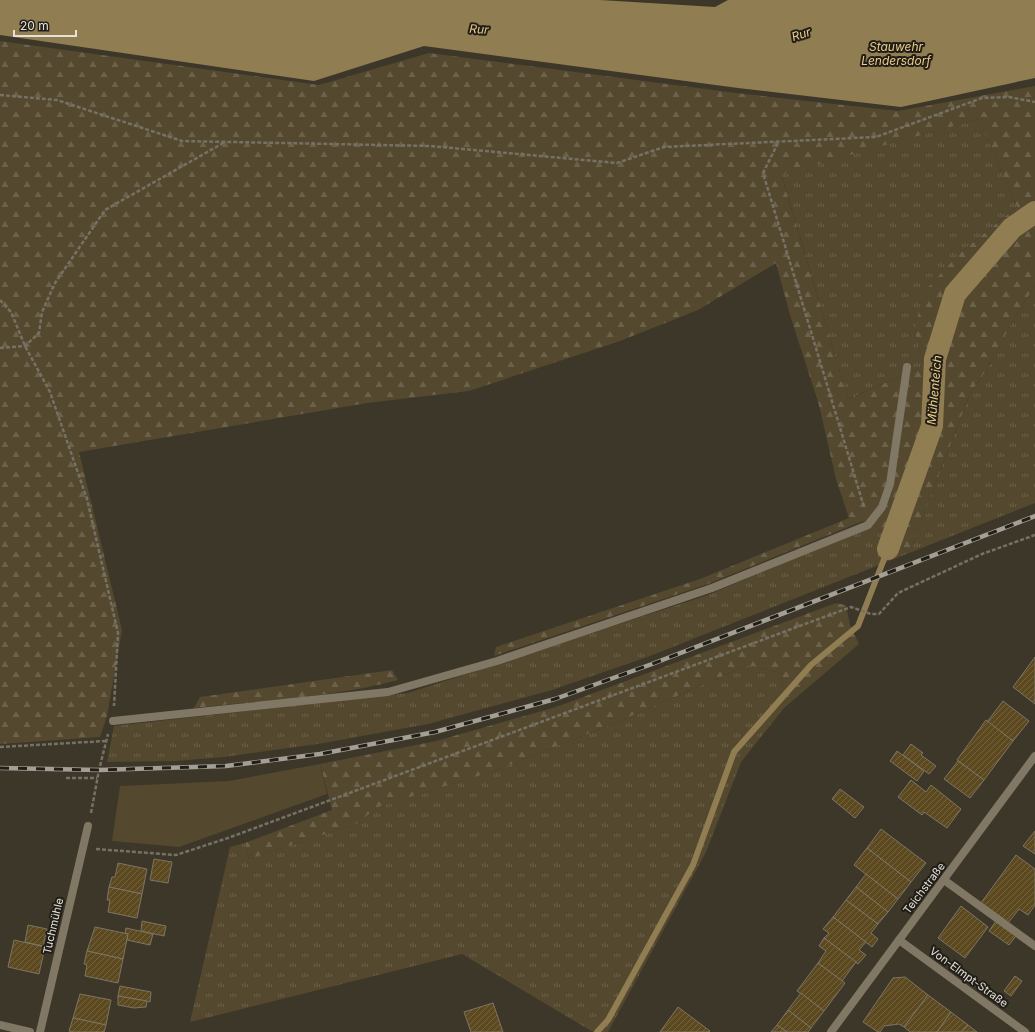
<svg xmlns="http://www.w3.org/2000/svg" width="1035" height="1032" viewBox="0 0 1035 1032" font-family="Inter,sans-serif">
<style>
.grass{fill:url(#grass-tufts)}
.forest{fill:url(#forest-firs);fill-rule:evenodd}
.green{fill:#54482e}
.water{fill:#917d52}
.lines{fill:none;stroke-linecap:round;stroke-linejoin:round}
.stream{stroke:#917d52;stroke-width:6}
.canal{stroke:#917d52;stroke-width:22}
.building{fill:url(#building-hatch);stroke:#7c7566}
.path{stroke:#767165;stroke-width:2.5;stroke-dasharray:4 2;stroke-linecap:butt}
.lane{stroke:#807765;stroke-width:8}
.street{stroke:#807765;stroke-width:8}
.rail-casing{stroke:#a49f94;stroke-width:4.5}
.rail{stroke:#211e18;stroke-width:3;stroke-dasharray:9;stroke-linecap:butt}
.labels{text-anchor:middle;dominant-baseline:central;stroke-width:4;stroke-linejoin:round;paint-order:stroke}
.street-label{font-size:11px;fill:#e5e1d9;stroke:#211e18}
.water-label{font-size:12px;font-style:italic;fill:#edcd88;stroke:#211e18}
</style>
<defs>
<pattern id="grass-tufts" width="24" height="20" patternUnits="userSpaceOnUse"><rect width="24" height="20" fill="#54482e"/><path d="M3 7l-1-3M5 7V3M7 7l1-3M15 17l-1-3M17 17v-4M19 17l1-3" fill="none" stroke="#6c624c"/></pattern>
<pattern id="forest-firs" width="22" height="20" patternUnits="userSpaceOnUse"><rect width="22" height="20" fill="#54482e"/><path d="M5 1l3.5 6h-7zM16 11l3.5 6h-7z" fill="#6c624c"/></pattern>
<pattern id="building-hatch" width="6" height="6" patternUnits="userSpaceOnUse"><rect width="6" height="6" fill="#5c491f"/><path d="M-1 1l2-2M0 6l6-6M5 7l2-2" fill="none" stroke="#73633f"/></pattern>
</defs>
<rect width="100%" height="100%" fill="#3d3729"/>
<g class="grass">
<path d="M979,119l38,88 -57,46 -45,79 9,34 -76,33 -67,-226z"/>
<path d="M1035,286v217l-385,153 -98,34 -124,34 -110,20 -94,13 -48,4 -69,1 7,-36 294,-33 300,-98 165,-70 36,28 60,-157 25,-38 21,-42z"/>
<path d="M748,665l33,8 3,9v26l-43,54 -35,90 -98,180h-15l-131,-78 -272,68 40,-175 15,-4 4,16 107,-35 21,-17 117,-36 121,-48z"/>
</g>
<g class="forest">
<path d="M0,41l319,44 110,-32 307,40 162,18 137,-25v200l-20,30 -21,42 -25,38 -60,157 -36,-28 -10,-4 -155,63 -214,72 2,-9 204,-68 149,-61 -13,-39 -17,-74 -29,-90 -14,-52 -78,47 -78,31 -151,50 -102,12 -288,49 43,178 -15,86 -7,21 -100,7zM979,119l38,88 -57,46 -38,41 -7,38 9,34 -76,33 -67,-225z"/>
<path d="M836,603l10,2 4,20 9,19 -75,64v-26l-3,-9 -33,-8 -133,58 -121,48 -116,36 -22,17 -107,35 -4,-16 87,-33 -12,-46 116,-23 120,-34z"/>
<path d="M392,670l6,10c-67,18 -136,20 -204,28l6,-11z"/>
</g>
<path class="green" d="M320,764l7,30 -148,53 -67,-6 8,-55 109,-5z"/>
<path class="water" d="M0,0h600l115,7 13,-7h307v78l-134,29 -163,-19 -314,-42 -110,35 -314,-46z"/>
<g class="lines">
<path class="stream" d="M597,1032l11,-12 85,-155 41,-113 77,-87 47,-39 30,-77"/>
<path class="canal" d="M888,549l44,-123 3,-67 20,-65 57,-66 23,-16"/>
</g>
<g class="building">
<path d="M1035,657v47l-22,-17z"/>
<path d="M1003,701l26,20 -16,20 -26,-19z"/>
<path d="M986,720l27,21 -29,39 -27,-20z"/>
<path d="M911,744l12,9 -2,2 15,11 -7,8 -26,-19z"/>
<path d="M897,751l27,20 -7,10 -27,-20z"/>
<path d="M958,761l26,19 -14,18 -26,-19z"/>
<path d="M911,780l15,12 5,-7 30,24 -14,19 -23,-16 -2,3 -24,-18z"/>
<path d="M840,789l24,18 -9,11 -23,-19z"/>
<path d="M881,829l45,34 -15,19 -44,-34z"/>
<path d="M1035,831v23l-12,-8z"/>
<path d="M867,848l44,34 -13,17 -44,-34z"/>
<path d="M1016,855l19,14v36l-7,10 -9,-6 -11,14 -27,-20z"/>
<path d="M154,859l18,3 -4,21 -18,-3z"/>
<path d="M118,863l29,6 -5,25 -33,-7 3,-10h3z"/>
<path d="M866,874l32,25 -10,13 -32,-25z"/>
<path d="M109,887l33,7 -5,24 -29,-6 2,-12h-3z"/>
<path d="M856,887l32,25 -10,12 -32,-24z"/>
<path d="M846,900l32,24 -7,9 7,6 -6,8 -39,-30z"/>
<path d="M961,906l27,21 -23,31 -27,-20z"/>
<path d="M833,917l33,25 -7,8 7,5 -8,9 -34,-26 5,-5 -6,-4z"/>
<path d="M142,921l24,5 -2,10 -23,-5z"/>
<path d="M996,921l20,15 -7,9 -20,-14z"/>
<path d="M28,925l19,4 -4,17 -18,-4z"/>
<path d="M95,927l33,7 -5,25 -36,-8z"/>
<path d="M126,928l27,6 -3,11 -23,-5 1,-6 -3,-1z"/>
<path d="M824,938l32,24 -14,19 -24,-18 8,-12 -7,-5z"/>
<path d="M14,940l31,7 -6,27 -31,-7z"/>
<path d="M87,951l36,8 -5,24 -33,-7 2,-11 -3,-1z"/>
<path d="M818,963l27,20 -21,28 -27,-20z"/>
<path d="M1015,976l7,5 -11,15 -7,-5z"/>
<path d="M905,977l23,18 -24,32 -5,-3 -15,2 -4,6h-2l-15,-10 30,-44z"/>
<path d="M120,986l31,6 -1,10 -32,-6z"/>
<path d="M801,993l23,18 -13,17 -23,-18z"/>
<path d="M80,994l31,6 -5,25 -33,-7z"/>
<path d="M928,995l23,17 -14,20h-27l-6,-5z"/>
<path d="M118,996l29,5 -1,6 -12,1 -16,-3z"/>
<path d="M493,1003l10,29h-32l-7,-20z"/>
<path d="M678,1007l32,24 -1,1h-49z"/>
<path d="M788,1010l23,18 -3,4h-21l-10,-7z"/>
<path d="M951,1012l17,13 -6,7h-25z"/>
<path d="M73,1018l33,7 -2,7h-32l-3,-1z"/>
<path d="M777,1025l10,7h-16z"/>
<path d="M968,1025l9,7h-15z"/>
</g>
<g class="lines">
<g class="path">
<path d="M0,95l57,5 125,41 248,5 187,17 47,-16 212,-10 106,-39 27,-1 26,5"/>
<path d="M778,143l-15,30 101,334"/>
<path d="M0,300l11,12 14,34 25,46 37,107 31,134 -4,73"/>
<path d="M0,348l25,-2 14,-13 3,-21 13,-29 50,-73 120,-68"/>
<path d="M0,747l106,-6"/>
<path d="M66,778h31"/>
<path d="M91,813l8,-43 9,-36"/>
<path d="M96,849l80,6 52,-17 623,-231 20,7h8l19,-21 84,-39 53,-19"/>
</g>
<g class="lane">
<path d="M113,721l275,-29 109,-31 215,-73 156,-63 14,-18 8,-23 17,-117"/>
<path d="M944,880l91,66"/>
</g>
<g class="street">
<path d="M899,940l126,92"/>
<path d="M0,1025l30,7"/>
<path d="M40,1032l48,-206"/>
<path d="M831,1032l204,-276"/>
</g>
<defs>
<path id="rail" d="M0,768l99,2 127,-4 94,-12 115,-22 120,-33 97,-35 383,-148"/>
</defs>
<use href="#rail" class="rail-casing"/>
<use href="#rail" class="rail"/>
</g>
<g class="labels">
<g class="street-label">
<text transform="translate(924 888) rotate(-53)">Teichstraße</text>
<text transform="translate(53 926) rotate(-77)">Tuchmühle</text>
<text transform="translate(969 977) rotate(36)">Von-Elmpt-Straße</text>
</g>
<g class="water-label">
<text transform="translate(479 29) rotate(4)">Rur</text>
<text transform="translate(801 34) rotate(-18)">Rur</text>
<text x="896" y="46">Stauwehr<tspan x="896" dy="14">Lendersdorf</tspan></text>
<text transform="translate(934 390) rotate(-85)">Mühlenteich</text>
</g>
</g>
<path d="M14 30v6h62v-6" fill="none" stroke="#e5e1d9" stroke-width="2"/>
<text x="20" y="30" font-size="12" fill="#e5e1d9" stroke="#211e18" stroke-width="3" paint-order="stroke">20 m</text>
</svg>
